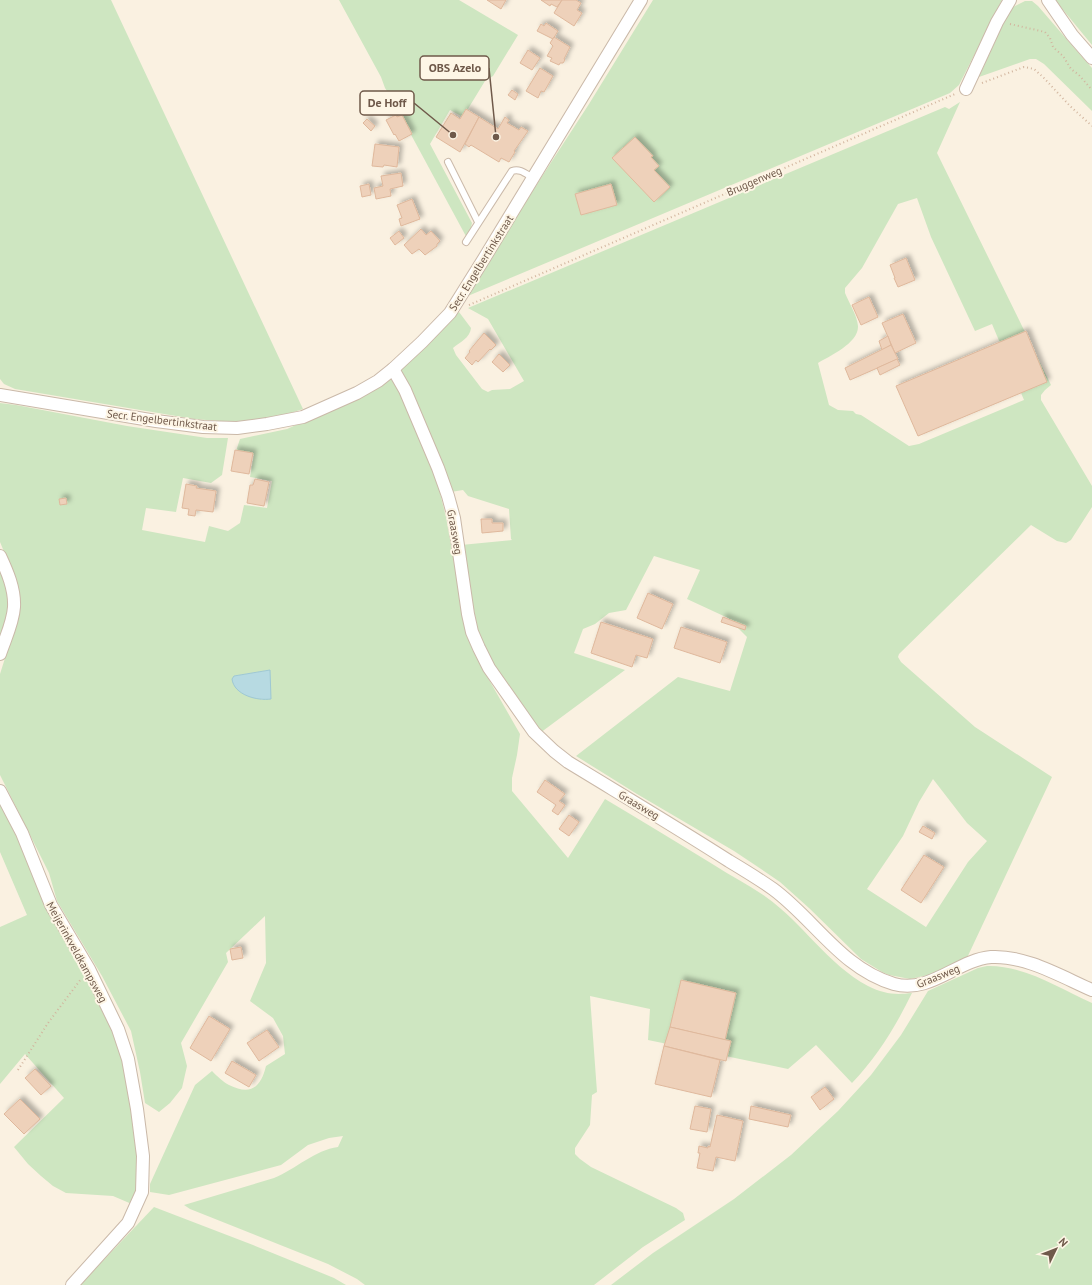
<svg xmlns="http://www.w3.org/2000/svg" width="1092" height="1285" viewBox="0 0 1092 1285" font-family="'PT Sans',sans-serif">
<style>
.green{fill:#cee6c1;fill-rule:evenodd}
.water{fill:#b7dae2;stroke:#9ec8d3}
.building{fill:#eed1ba;stroke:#dfb89c;filter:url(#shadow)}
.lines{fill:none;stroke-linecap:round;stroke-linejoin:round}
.service-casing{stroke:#cab9a9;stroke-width:8}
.minor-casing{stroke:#cab9a9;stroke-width:14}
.path{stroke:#d2b59e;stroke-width:2;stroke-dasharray:1 3;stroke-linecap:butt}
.service{stroke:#fff;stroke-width:6}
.minor{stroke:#fff;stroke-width:12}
.labels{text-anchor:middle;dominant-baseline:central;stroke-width:4;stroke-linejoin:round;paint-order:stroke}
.street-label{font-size:11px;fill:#6f594a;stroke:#fef6e6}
.leader{fill:none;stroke:#6f594a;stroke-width:1.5}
.callout-dot{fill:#6f594a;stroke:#fef6e6;stroke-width:1.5}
.callout{fill:#fef6e6;stroke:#6f594a;stroke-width:1.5}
.callout-label{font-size:12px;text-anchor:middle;font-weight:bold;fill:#6f594a}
</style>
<defs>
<filter id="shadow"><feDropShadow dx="3.5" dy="-3.5" stdDeviation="2" flood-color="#0004"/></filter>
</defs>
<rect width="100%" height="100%" fill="#faf1e1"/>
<g class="green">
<path d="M0,0h111l192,409c-37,13 -71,14 -109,10l-179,-30 -11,-5 -4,-5z"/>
<path d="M339,0h120l59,35 -25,41 -8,5 -22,36 -13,-7 -20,34 42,79 -4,17 -79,-146 -4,-6 -4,-11z"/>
<path d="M653,0h349l-43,85 -9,8 -487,205 126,-194z"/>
<path d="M1055,0h37v45z"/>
<path d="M1025,1h7l6,5 38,44 16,18v43l-48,-47 -8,-5h-6l-51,18 29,-64 5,-6z"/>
<path d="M960,102l-23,51 114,232 -6,5 -4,5v5l51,86v21l-21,33 -5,3 -9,-2 -26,-16 -132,129 -1,3 3,5 74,65 77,50 -86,183 -33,14 -23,5 -21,-4 -7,-3 -21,-13 -52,-51 -29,-26 -19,-13 -27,-18 -97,-57 -61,-38 102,-79 52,14 17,-54 -19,-19 -41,-19 13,-29 -46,-14 -28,54 -17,3 -14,11 -12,5 -9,24 51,17 -85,63 -52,-77 -10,-26 -17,-85 51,-5 -1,-1 -2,-30 -41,-13 -5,-6 -12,2 -45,-113 -7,-11 54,-53 6,-3 12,16c-1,10 -11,14 -18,20l3,7 26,34 6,3 4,-2 18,-1 14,-8 -36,-62 -20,-11 477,-201 4,2zM917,198l14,39 44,94 17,-7 32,76 -105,44 -10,2 -48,-31 -5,-1 -3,-3 -15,-1 -9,-5 -11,-42c12,-7 41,-20 40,-37 -1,-11 -9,-23 -13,-33v-5l17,-20 36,-64zM933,779l34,44 20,18 -19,21 -42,65 -59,-38 36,-53 16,-34z"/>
<path d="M392,374l18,40 26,63 10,40 20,113 10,27 44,77 -3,21 -5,23v13l56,67 37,-59c37,22 73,44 109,66 17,11 35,20 52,32 37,26 61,67 102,89 16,8 27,9 44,7 -16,33 -35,64 -60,90l-36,-38 -28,24 -140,-29 2,-31 -60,-13 7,96 -5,3 -2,30 -15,23v6l5,5 11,8 85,41 7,5 2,7 -42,27 -49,38h-229l-8,-6 -29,-15 -138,-55 -6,-4 90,-27c22,-9 41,-28 64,-31l5,-11 -14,2 -21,7 -27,20 -112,30 -19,-3v-8l45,-99 17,-14c5,5 11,11 17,14 22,11 32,2 37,-19l19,-12 -2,-18 -10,-18 -23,-17 16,-38 -1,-47 -39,37 2,9 -47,81 6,23 -5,22 -12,15 -11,9 -14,-9 -5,-31 -9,-41 -29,-55 -45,-75 -8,-28 -49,-98v-101l18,-57 -6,-46 -12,-29v-139l16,2 111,21 80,12h21l-6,37 -11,8 -28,-5 -7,34 -30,-4 -4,22 63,12 4,-16 19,5 12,-8 4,-18 23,3 5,-27 -22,-4 4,-22 -18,-4 4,-12 47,-10 47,-21zM270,670l-8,30 -28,-24z"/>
<path d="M0,565l4,9 6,36 -10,35z"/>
<path d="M0,799l97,193 26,64 17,103 -6,46 -21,-9 -47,-3 -13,-7 -12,-10 -13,-12 -14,-17 50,-49 -39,-44 -25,30v-157l27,-12 -27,-63z"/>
<path d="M987,966c37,-1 72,22 105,37v282h-481l42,-32 81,-54 57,-44 47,-44 33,-36 30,-40 27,-44 50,-23z"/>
<path d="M154,1207l99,38 81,33 12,7h-266z"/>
</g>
<path class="water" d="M270,670l1,29c-14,2 -37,-4 -39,-20l2,-3z"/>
<g class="building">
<path d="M487,0h19l-5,9z"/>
<path d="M541,0h21l-5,7 -6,-3 -1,2z"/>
<path d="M562,0h14l5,3 -4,7 5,3 -8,13 -20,-13z"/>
<path d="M546,23l12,8 -5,8 -16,-8 4,-7 3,2z"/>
<path d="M554,37l16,10 -6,12 1,1 -2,3h-3l-1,2 -9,-4 2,-3 -5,-2 6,-10 -3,-3z"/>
<path d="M528,50l12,8 -8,12 -12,-7z"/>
<path d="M540,68l13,8 -9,16 -3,-1 -3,7 -12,-7z"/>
<path d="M512,90l6,4 -3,6 -7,-5z"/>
<path d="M466,109l13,8 -19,35 -24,-15 15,-24 9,6z"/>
<path d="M396,115l1,2 5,-2 10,19 -13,7 -4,-7 -1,1 -8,-15z"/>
<path d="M479,117l19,12 7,-12 4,3 -2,3 12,7 2,-3 7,4 -14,20 1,1 -6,10 -8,-4 -2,4 -28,-17 -2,2 -4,-3z"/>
<path d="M367,119l8,7 -4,5 -8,-8z"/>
<path d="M635,137l18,19 -2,1 8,9 -5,4 16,17 -16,15 -42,-44z"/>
<path d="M375,144l24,3 -2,20 -13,-2 -1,2 -11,-1z"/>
<path d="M401,173l2,13 -13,3 1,7 -15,3 -2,-11 9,-2 -2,-10z"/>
<path d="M369,184l2,11 -9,2 -2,-11z"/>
<path d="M611,184l6,21 -36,10 -6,-21z"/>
<path d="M412,199l8,20 -19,7 -2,-7 3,-1 -5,-13z"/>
<path d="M421,229l5,6 5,-4 9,10 -3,3v2l-12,9 -6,-6 -7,5 -8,-9z"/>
<path d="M399,231l5,7 -9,7 -5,-7z"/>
<path d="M906,258l9,22 -17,7 -4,-9h1l-5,-13z"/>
<path d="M869,297l9,20 -17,8 -9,-20z"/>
<path d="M903,314l13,29 -21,10 -13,-30z"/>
<path d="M1026,331l21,51 -129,54 -22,-50z"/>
<path d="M484,333l12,12 -5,5 -1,-1 -12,13 -2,-2 -4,5 -7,-7 5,-6 -1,-1z"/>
<path d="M888,336l3,9 -9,5 -3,-9z"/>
<path d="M891,345l7,14 -48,21 -5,-12z"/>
<path d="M499,354l11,11 -7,7 -11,-10z"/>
<path d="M897,359l3,6 -20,10 -3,-7z"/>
<path d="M235,450l18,3 -4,21 -18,-3z"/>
<path d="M255,479l14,3 -5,24 -17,-3 3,-18h3z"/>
<path d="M186,484l11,2 -1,2 20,3 -3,21 -17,-2 -1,6 -7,-1 1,-6 -7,-1z"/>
<path d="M66,498l1,6 -7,1 -1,-6z"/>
<path d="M481,519h11v4h11v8l-21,2z"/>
<path d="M648,593l25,11 -11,25 -25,-11z"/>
<path d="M723,617l23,9 -1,4 -24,-8z"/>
<path d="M601,622l52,17 -6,19 -11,-3 -4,12 -41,-14z"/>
<path d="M681,627l46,15 -7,21 -46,-15z"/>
<path d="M545,780l20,14 -6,7 6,4 -7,10 -6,-4 4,-6 -19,-13z"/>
<path d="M569,815l10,7 -10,14 -10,-7z"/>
<path d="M923,826l12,7 -3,6 -13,-7z"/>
<path d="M924,855l20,12 -23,36 -20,-13z"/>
<path d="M241,947l2,11 -11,2 -2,-11z"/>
<path d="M681,980l55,13 -11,47 -55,-13z"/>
<path d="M209,1016l21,13 -19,32 -21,-13z"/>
<path d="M670,1027l61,14 -5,20 -62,-15z"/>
<path d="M267,1030l12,17 -20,14 -12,-18z"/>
<path d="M664,1046l56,14 -9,37 -56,-13z"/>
<path d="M232,1061l24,14 -7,12 -24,-14z"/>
<path d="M35,1069l16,17 -10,9 -16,-17z"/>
<path d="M825,1087l9,12 -14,11 -9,-13z"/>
<path d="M20,1099l20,20 -16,15 -20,-20z"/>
<path d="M695,1106l16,3 -4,23 -17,-3z"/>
<path d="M751,1106l40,9 -3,12 -39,-8z"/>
<path d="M717,1115l26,6 -8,40 -19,-4 -3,14 -16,-3 3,-15h-2l1,-7 9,2v-2l2,1z"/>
</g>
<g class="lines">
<defs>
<g id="service">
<path d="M448,162l30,60"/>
<path d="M466,242l46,-71c8,-3 14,3 21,7"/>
</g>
<g id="minor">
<path d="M1048,0l24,35 20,23"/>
<path d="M966,89l31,-67 13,-22"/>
<path d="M393,369l12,21 33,78 10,28 6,22 14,96 4,18 7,16 10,20 45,64 20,19 14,11c54,33 108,65 161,99 15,9 30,18 44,28 41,30 69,80 121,95 36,10 63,-24 97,-27 34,-2 71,20 101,33"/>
<path d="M0,395l156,26 47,6 34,1 30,-4 36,-7 54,-24 21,-12 15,-12 29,-27 28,-29 35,-56 156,-257"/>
<path d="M0,556c7,15 15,33 14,51 -1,16 -9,32 -14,47"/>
<path d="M0,791l22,42 29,72 38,64 29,60 10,30 9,50 6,47 -1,36 -14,31 -56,62"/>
</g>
</defs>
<use href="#service" class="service-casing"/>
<use href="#minor" class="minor-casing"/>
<g class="path">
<path d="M1010,24l35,8 5,6 3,9 10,9 8,13 8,6 13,15"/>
<path d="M982,83l42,-16 10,2 9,8 27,29 22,20"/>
<path d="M469,305l486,-211"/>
<path d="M18,1070l30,-47 33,-44"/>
</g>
<use href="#service" class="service"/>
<use href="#minor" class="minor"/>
</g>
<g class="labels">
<g class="street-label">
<text transform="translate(754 181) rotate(-23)">Bruggenweg</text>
<text transform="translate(481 263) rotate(-58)">Secr. Engelbertinkstraat</text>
<text transform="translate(162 420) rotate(7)">Secr. Engelbertinkstraat</text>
<text transform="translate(455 532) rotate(80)">Graasweg</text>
<text transform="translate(639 805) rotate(31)">Graasweg</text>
<text transform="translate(77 952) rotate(61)">Meijerinkveldkampsweg</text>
<text transform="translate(938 976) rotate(-22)">Graasweg</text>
</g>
</g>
<path class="leader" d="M496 137L489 68M453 135L414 103"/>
<g class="callout-dot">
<circle cx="496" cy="137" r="4"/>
<circle cx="453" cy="135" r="4"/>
</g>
<g class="callout">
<rect x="420" y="56" width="69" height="24" rx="4"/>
<rect x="360" y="91" width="54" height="24" rx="4"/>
</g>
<g class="callout-label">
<text x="455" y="72">OBS Azelo</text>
<text x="387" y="107">De Hoff</text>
</g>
<g transform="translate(1056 1249) rotate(47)" stroke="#fef6e6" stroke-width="3" paint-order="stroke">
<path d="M0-3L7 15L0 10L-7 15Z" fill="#6f594a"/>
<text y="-6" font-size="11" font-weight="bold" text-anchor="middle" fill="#6f594a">N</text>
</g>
</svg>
